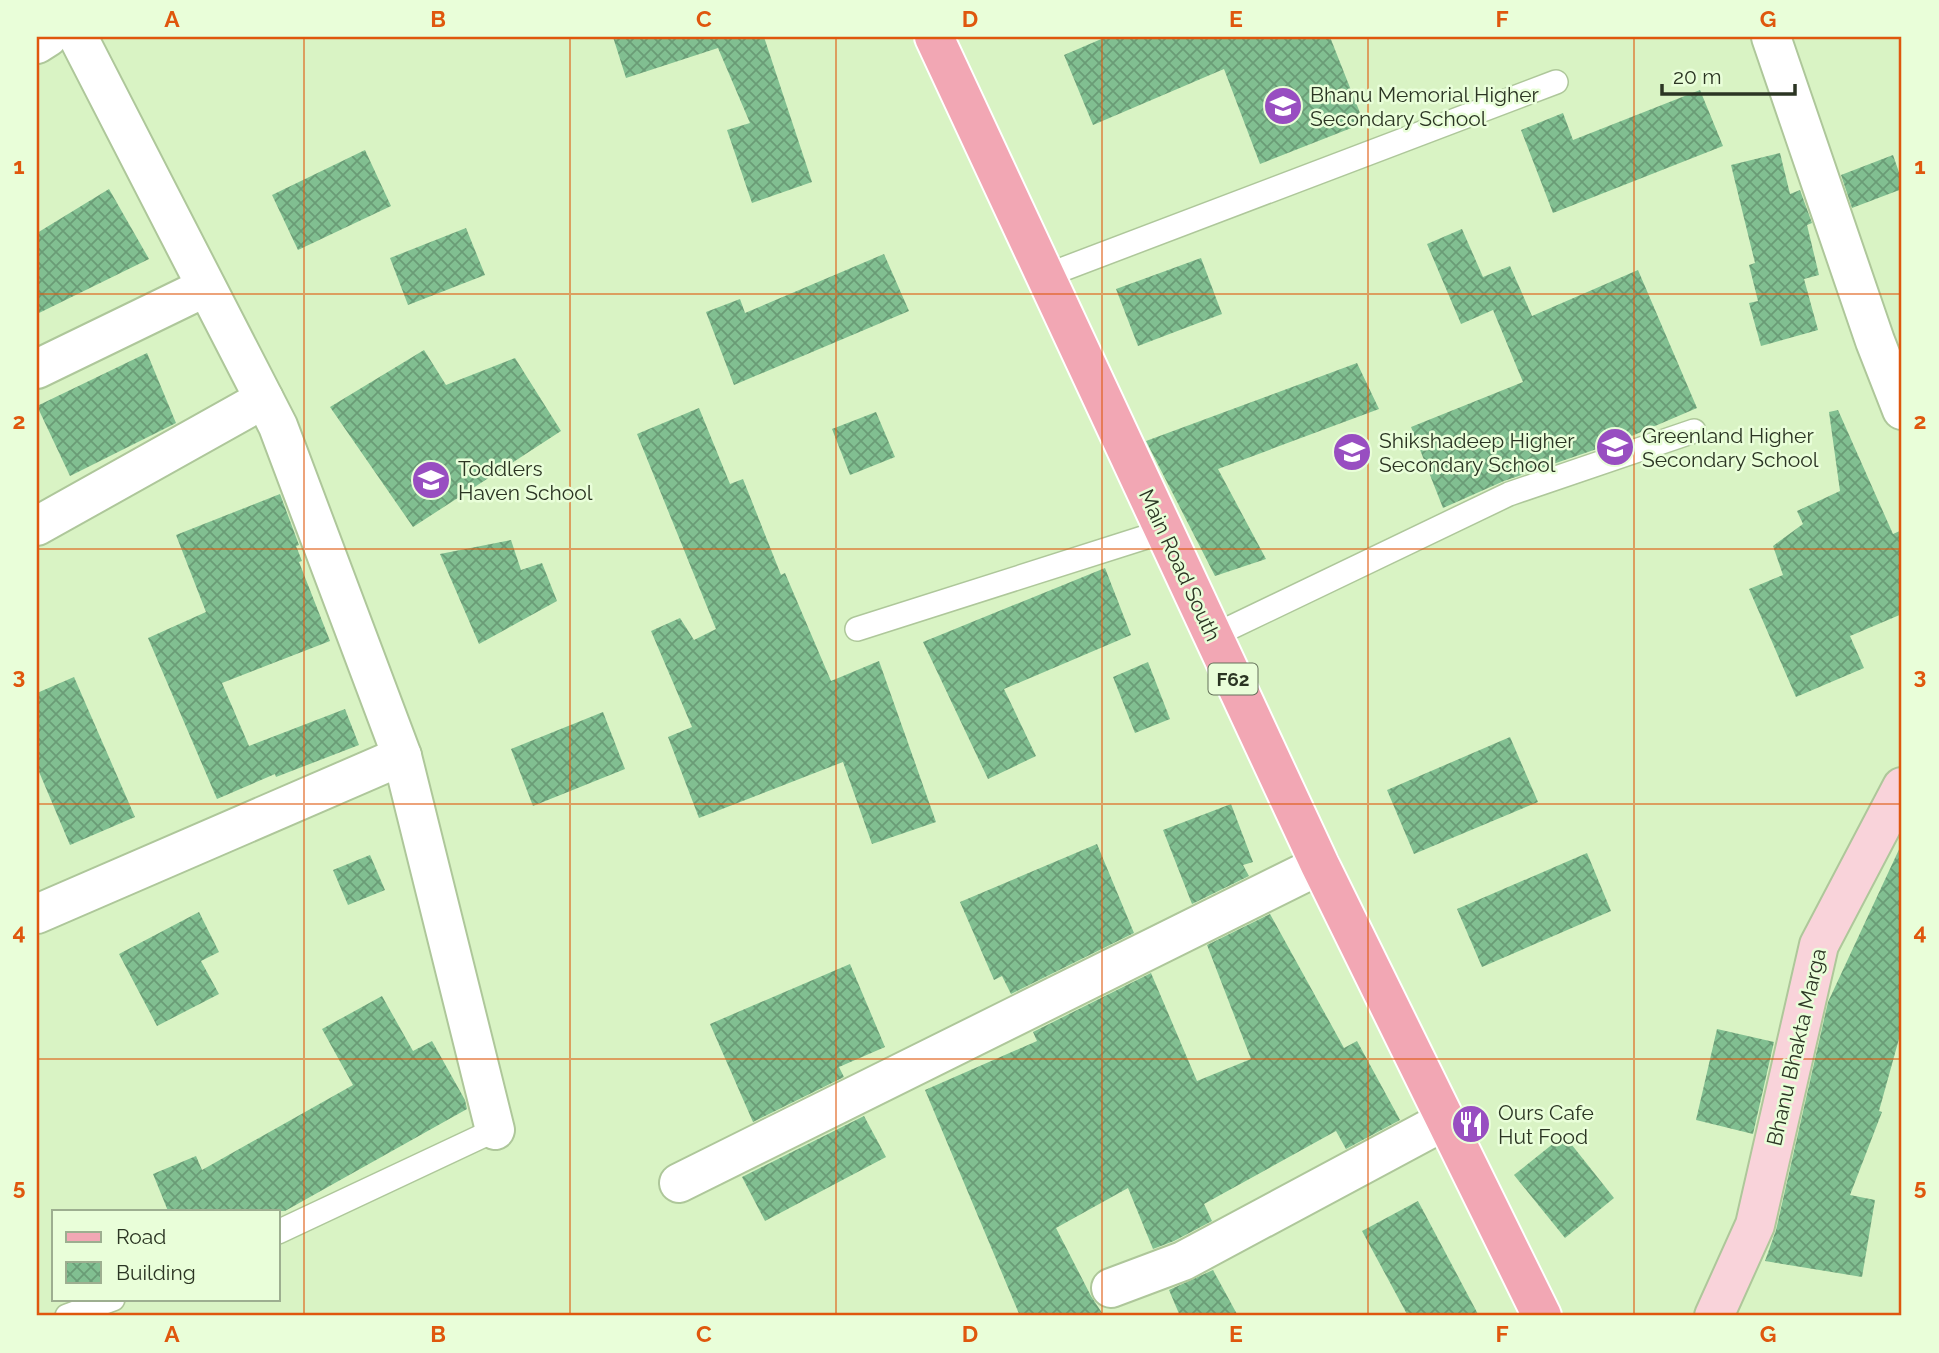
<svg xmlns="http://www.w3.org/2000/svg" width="1939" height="1353" viewBox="0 0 1939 1353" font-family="Raleway,sans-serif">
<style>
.building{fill:url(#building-cross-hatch)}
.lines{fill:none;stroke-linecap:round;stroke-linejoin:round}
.lane-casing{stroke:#aec79a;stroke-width:26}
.street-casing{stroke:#aec79a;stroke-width:42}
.secondary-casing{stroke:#aec79a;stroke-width:42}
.primary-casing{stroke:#fff;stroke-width:42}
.lane{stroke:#fff;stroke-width:23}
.street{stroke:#fff;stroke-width:38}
.secondary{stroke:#f9d3da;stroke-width:38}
.primary{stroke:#f2a7b4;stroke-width:38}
.grid{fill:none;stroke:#df570d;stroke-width:2;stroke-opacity:0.55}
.labels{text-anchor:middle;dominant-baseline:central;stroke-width:5;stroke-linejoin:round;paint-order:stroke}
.shield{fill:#e9fed9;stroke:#64715a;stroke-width:2}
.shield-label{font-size:19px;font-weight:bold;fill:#2b3523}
.poi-label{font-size:21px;fill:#2b3523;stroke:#e9fed9;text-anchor:start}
.street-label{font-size:21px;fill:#2b3523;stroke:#e9fed9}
.neatline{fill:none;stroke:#df570d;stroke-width:2.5}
.grid-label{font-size:23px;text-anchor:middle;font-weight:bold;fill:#df570d}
</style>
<defs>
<pattern id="building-cross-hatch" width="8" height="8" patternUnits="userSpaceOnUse" patternTransform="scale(1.75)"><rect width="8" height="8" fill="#81bf91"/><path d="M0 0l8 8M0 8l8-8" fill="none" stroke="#6a9c76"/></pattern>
</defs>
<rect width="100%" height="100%" fill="#d9f3c4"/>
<g class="building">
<path d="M613,37h151l48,145 -60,21 -25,-73 23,-7 -32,-75 -92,30z"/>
<path d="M1106,37h224l34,86 -104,41 -36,-95 -131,56 -29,-70z"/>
<path d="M1700,90l23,56 -170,67 -32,-83 42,-17 10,27z"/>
<path d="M365,150l26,56 -93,44 -26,-55z"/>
<path d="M1780,153l10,41 10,-4 12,33 -5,2 12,50 -15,4 14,51 -57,16 -12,-43 9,-2 -9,-36 6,-2 -24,-98z"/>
<path d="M1893,155l9,26v8l-50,19 -11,-33z"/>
<path d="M109,189l40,70 -112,55v-81z"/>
<path d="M466,228l19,47 -77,30 -18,-47z"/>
<path d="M1462,229l21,48 27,-11 22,50 106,-46 59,138 -77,33 -116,40 -61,27 -32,-81 112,-45 -30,-72 -32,14 -34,-80z"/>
<path d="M884,254l25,57 -175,74 -28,-73 34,-13 5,14z"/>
<path d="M1201,258l21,56 -84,32 -22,-57z"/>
<path d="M424,350l22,35 69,-27 46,73 -148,96 -83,-120z"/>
<path d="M147,353l29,70 -106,53 -33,-70z"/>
<path d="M1357,363l22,46 -161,60 48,90 -51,17 -69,-135z"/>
<path d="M699,408l31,76 13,-5 38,96 4,-2 46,108 48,-20 57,161 -64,22 -29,-82 -144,56 -31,-81 24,-10 -41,-96 29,-13 14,22 22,-11 -79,-195z"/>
<path d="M1838,410l55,124 9,-4v84l-52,22 14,32 -68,29 -47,-108 34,-14 -10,-29 30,-22 -6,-13 43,-20 -11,-79z"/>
<path d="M876,412l19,45 -45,18 -18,-46z"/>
<path d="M280,494l19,51 -3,1 6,15 -3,1 31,79 -108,42 27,63 96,-37 14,36 -83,32 -1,-3 -58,25 -69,-161 58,-26 -30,-77z"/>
<path d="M511,540l10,30 21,-7 15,38 -78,43 -39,-90z"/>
<path d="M1105,568l26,67 -127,54 32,67 -48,23 -65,-137z"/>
<path d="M1148,662l22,57 -35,14 -22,-56z"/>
<path d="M74,677l61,140 -65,28 -33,-78v-74z"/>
<path d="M603,712l22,57 -92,37 -22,-57z"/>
<path d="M1510,737l28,65 -124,52 -27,-64z"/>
<path d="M1231,804l22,58 -10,3 6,11 -57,28 -29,-74z"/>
<path d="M1902,843v185l-23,83 3,1 -32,83 25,5 -13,77 -97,-16 11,-31 52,-228z"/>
<path d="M1097,844l37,89 -123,61 -9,-18 -8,4 -34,-78z"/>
<path d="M1587,853l24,58 -129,56 -25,-58z"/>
<path d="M370,855l15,35 -37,15 -15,-35z"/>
<path d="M199,912l20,40 -18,9 18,33 -62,32 -38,-72z"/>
<path d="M1270,914l74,134 13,-7 43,79 -54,29 -10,-18 -132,73 8,17 -38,20 -21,8 -25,-61 -72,40 35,68 13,20h-84l-95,-226 112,-49 -4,-9 118,-59 46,108 54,-22 -44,-114z"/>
<path d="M850,964l35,83 -46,20 5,10 -91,45 -43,-98z"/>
<path d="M382,996l31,55 19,-10 33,59 2,9 -182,102h-117l-15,-37 43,-18 6,14 151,-85 -31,-56z"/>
<path d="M1717,1029l57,13 -21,92 -57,-14z"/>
<path d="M864,1116l22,41 -121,64 -23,-44z"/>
<path d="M1564,1135l50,63 -49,40 -51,-63z"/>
<path d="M1418,1201l61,115h-71l-46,-85z"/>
<path d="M1213,1270l25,46h-58l-11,-26z"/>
</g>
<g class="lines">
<defs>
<g id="lane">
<path d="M1045,276l511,-194"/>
<path d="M857,629l308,-98"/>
<path d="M1213,636l296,-142 185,-63"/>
<path d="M278,1232l217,-102"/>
<path d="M67,1316l46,-17"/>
</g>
<g id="street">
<path d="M1771,37l104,304 27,69"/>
<path d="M37,44l11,-7"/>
<path d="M37,369l169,-82"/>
<path d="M37,526l227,-127"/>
<path d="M402,756l93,374"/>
<path d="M37,914l365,-158 -124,-330 -200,-389"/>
<path d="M679,1183l641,-318"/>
<path d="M1111,1288l72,-27 263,-141"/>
</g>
<path id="secondary" d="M1714,1316l41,-91 64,-280 83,-158"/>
<path id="primary" d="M934,37l386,828 222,451"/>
</defs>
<use href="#lane" class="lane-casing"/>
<use href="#street" class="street-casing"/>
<use href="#secondary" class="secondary-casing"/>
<use href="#primary" class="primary-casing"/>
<use href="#lane" class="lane"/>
<use href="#street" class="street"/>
<use href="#secondary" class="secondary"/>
<use href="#primary" class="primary"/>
</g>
<path class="grid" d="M304,37v1279M570,37v1279M836,37v1279M1102,37v1279M1368,37v1279M1634,37v1279M37,294h1865M37,549h1865M37,804h1865M37,1059h1865"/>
<defs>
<symbol id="school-disc" viewBox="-11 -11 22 22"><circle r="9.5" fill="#984ec1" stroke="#e9fed9"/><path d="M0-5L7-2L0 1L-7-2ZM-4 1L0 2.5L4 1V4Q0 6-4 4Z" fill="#fff"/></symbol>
<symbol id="restaurant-disc" viewBox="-11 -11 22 22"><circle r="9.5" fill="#984ec1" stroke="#e9fed9"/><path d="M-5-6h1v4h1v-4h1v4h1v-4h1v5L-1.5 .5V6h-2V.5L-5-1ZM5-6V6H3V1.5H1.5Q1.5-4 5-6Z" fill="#fff"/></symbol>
</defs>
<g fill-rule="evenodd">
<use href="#school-disc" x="1261" y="84" width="44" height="44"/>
<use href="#school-disc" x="1593" y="425" width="44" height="44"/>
<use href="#school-disc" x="1330" y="430" width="44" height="44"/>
<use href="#school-disc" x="409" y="458" width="44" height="44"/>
<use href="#restaurant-disc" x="1449" y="1102" width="44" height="44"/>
</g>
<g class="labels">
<rect class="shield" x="1208.5" y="663.5" width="49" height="31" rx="5"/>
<g class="shield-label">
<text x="1233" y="679">F62</text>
</g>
<g class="poi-label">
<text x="1310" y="94">Bhanu Memorial Higher<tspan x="1310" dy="24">Secondary School</tspan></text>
<text x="1642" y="435">Greenland Higher<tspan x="1642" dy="24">Secondary School</tspan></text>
<text x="1379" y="440">Shikshadeep Higher<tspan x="1379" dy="24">Secondary School</tspan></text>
<text x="458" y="468">Toddlers<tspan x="458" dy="24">Haven School</tspan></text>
<text x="1498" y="1112">Ours Cafe<tspan x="1498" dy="24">Hut Food</tspan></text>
</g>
<g class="street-label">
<text transform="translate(1180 565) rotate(65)">Main Road South</text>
<text transform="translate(1796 1047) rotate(-77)">Bhanu Bhakta Marga</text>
</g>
</g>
<rect width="1939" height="1353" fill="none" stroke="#e9fed9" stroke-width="77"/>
<rect x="52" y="1210" width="228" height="91" fill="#e9fed9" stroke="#9dae90" stroke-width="2"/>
<rect x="66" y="1232" width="35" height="10" fill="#f2a7b4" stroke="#9dae90" stroke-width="2"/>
<text x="116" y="1244" font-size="21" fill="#2b3523">Road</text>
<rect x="66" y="1262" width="35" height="21" fill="url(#building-cross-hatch)" stroke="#9dae90" stroke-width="2"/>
<text x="116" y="1280" font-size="21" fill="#2b3523">Building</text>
<path d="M1662 84v10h133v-10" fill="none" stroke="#2b3523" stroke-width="3.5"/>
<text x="1673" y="84" font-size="21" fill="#2b3523" stroke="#e9fed9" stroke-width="5" paint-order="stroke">20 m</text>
<rect x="38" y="38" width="1862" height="1276" class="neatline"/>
<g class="grid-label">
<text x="172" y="27">A</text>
<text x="438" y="27">B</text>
<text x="704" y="27">C</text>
<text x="970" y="27">D</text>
<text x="1236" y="27">E</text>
<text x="1502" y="27">F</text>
<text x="1768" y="27">G</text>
<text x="19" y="174">1</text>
<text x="1920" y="174">1</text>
<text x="19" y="429">2</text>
<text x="1920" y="429">2</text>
<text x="19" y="684">3</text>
<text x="1920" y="684">3</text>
<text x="19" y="940">4</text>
<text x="1920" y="940">4</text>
<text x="19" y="1195">5</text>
<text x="1920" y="1195">5</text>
<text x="172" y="1342">A</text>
<text x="438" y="1342">B</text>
<text x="704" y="1342">C</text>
<text x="970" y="1342">D</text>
<text x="1236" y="1342">E</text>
<text x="1502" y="1342">F</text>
<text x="1768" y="1342">G</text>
</g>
</svg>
